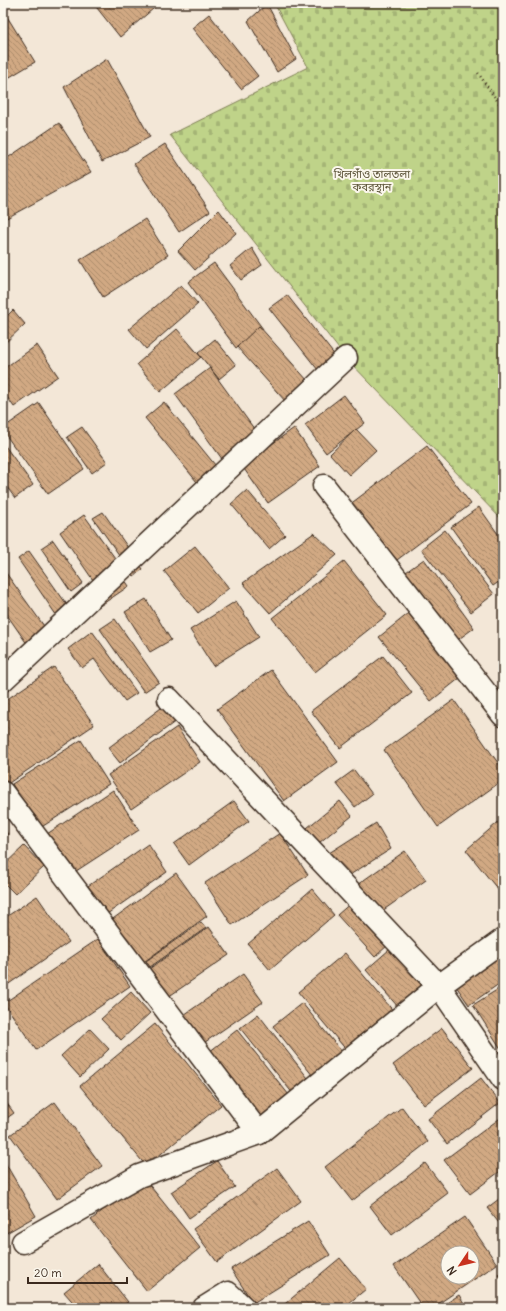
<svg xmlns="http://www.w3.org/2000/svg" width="506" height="1311" viewBox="0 0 506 1311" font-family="Delius,'Noto Sans Bengali',sans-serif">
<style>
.cemetery{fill:url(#cemetery-stones);stroke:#7d7e54}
.building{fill:url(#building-back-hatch);stroke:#3b2a1e;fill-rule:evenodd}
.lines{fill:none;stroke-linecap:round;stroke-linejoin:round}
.street-casing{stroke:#3b2a1e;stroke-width:25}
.path{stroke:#3b2a1e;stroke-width:2.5;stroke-dasharray:1 3;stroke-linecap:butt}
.street{stroke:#fbf7ec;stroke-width:22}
.labels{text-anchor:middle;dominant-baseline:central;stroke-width:4;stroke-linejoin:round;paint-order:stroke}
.park-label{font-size:11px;fill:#5c5439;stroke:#fbf7ec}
</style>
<defs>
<pattern id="cemetery-stones" width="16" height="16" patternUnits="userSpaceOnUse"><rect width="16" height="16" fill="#bfd389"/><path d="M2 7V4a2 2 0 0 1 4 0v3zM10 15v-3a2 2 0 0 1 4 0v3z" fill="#a5b576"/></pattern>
<pattern id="building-back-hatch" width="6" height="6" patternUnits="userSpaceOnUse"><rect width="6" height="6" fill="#d1a983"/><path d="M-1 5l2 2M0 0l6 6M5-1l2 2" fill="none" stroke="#ab8a6b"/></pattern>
</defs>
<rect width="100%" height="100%" fill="#f3e7d7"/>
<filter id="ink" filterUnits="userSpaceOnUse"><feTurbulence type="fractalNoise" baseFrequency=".025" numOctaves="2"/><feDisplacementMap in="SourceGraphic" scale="8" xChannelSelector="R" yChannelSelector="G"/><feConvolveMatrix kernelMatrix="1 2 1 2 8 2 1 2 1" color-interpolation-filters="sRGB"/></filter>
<g filter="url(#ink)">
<path class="cemetery" d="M274,3h229v518l-157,-163 -176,-223 138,-68z"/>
<g class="building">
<path d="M93,3h67l-40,34z"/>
<path d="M267,4l29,55 -19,13 -29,-51z"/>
<path d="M3,10l32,52 -32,19z"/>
<path d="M209,14l49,62 -17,13 -49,-61z"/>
<path d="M107,59l43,78 -48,25 -38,-75z"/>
<path d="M59,123l32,49 -88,48v-59z"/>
<path d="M165,144l45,67 -31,21 -45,-68z"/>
<path d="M219,210l17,23 -41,37 -17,-19z"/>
<path d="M145,219l23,36 -65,42 -23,-37z"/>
<path d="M252,248l10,17 -21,15 -11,-14z"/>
<path d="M214,263l49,66 -27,19 -48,-66z"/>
<path d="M181,285l17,19 -52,45 -17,-20z"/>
<path d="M287,295l49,62 -18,13 -49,-62z"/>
<path d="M3,297l5,5 -5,4z"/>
<path d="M13,310l12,14 -22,21v-25z"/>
<path d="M259,326l49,55 -22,21 -49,-55z"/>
<path d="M177,329l24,28 -41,35 -23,-28z"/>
<path d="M215,339l21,26 -17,14 -21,-26z"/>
<path d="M37,345l21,31 -44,31 -11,-16v-22z"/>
<path d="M210,368l50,69 -35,26 -50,-69z"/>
<path d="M344,395l21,28 -39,30 -21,-28z"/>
<path d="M164,402l56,69 -19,16 -56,-69z"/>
<path d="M39,403l45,66 -36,25 -45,-63v-3z"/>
<path d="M82,427l25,35 -15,11 -25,-36z"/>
<path d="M294,428l26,38 -52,37 -26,-37z"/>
<path d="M356,429l20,21 -27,25 -19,-21z"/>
<path d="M3,443l30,42 -18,13 -12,-16z"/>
<path d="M427,446l44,58 -78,59 -44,-58z"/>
<path d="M247,490l38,45 -16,14 -38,-45z"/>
<path d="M479,507l24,34v38l-10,7 -42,-59z"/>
<path d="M103,512l40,57 -9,7 -41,-58z"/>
<path d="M84,515l36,50 -25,18 -35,-51z"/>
<path d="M445,530l49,64 -23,18 -50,-63z"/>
<path d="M314,533l23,22 -67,58 -27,-30z"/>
<path d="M53,540l30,43 -12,9 -30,-44z"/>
<path d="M195,546l34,42 -31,25 -34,-42z"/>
<path d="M29,551l46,65 -12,9 -45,-66z"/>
<path d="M424,559l50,69 -18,13 -50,-69z"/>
<path d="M344,561l43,54 -72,57 -43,-54z"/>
<path d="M118,570l11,16 -41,28z"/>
<path d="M6,573l48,67 -20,14 -31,-45v-34z"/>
<path d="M146,599l25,41 -21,12 -25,-40z"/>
<path d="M236,601l23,36 -46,29 -23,-36z"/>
<path d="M409,613l51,65 -29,23 -52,-64z"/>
<path d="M115,619l44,63 -15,10 -44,-63z"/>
<path d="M92,631l45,62 -12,8 -31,-42 -12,9 -14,-19z"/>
<path d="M3,649l14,19 -14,12z"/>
<path d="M383,656l29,37 -72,55 -29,-37z"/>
<path d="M54,667l40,58 -91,62v-85z"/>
<path d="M271,670l67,92 -54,39 -67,-92z"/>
<path d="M454,700l49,70v10l-65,47 -54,-77z"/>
<path d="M165,705l11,16 -56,42 -12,-15z"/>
<path d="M177,727l23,35 -69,47 -23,-34z"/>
<path d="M81,740l28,44 -69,44 -28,-44z"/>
<path d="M354,770l18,24 -17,13 -19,-24z"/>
<path d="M113,790l26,40 -72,47 -26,-39z"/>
<path d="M234,801l15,20 -60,44 -15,-21z"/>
<path d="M340,801l12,15 -38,31 -12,-15z"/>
<path d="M503,818v78l-37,-46z"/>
<path d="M376,823l15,26 -46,29 -16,-25z"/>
<path d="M3,828l5,6 -5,4z"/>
<path d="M280,833l28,42 -76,50 -27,-42z"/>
<path d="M148,844l19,28 -60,42 -19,-28z"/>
<path d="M24,846l20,21 -29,27 -12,-12v-16z"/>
<path d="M405,851l21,29 -51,36 -21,-29z"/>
<path d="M176,873l31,43 -66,48 -31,-43z"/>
<path d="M312,889l22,26 -64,55 -22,-26z"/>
<path d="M37,896l32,46 -66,46v-69z"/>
<path d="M352,902l37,42 -14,13 -38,-42z"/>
<path d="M201,922l5,6 -56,39 -4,-6z"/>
<path d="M209,927l20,28 -61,42 -19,-28z"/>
<path d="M98,939l32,47 -94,64 -32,-47z"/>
<path d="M390,949l33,38 -24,21 -33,-38z"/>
<path d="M503,949v32l-34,24 -15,-22z"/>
<path d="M345,953l50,60 -47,39 -50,-60z"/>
<path d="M243,974l20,28 -65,45 -20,-28z"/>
<path d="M503,986v66l-30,-47z"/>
<path d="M131,992l19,21 -29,27 -20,-21z"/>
<path d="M302,1003l49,60 -30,23 -48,-60z"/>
<path d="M258,1014l53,68 -17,13 -54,-67z"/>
<path d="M155,1024l66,81 -75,61 -66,-80z"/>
<path d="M442,1028l31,40 -49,37 -31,-40z"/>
<path d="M90,1029l19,20 -29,28 -19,-21z"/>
<path d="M237,1030l56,70 -28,22 -56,-70z"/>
<path d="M481,1078l19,25 -53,41 -19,-25z"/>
<path d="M3,1098l11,15 -11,8z"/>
<path d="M55,1102l47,64 -45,33 -47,-64z"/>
<path d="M402,1107l26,35 -76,59 -27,-34z"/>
<path d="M503,1116v53l-33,25 -26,-34z"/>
<path d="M3,1159l33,57 -33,19z"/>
<path d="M217,1161l18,26 -46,31 -18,-26z"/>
<path d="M425,1163l23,30 -56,42 -22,-29z"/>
<path d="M277,1168l24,33 -84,61 -24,-33z"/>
<path d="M143,1177l57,71 -53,43 -56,-71z"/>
<path d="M503,1196v32l-16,-20z"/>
<path d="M465,1217l32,47 -65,44h-9l-29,-42zM448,1253h24v24h-24z"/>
<path d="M308,1221l22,34 -77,48 -22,-34z"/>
<path d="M340,1258l26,31 -23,19h-63z"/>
<path d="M98,1264l30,38 -8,6h-42l-14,-16z"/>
<path d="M503,1271v10l-5,-6z"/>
<path d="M459,1295l8,13h-28z"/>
</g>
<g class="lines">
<defs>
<g id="street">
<path d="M324,486l179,229"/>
<path d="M3,680l343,-322"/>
<path d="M169,699l270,287 64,93"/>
<path d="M3,793l256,340"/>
<path d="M23,1242l116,-66 120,-43 180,-147 64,-46"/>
<path d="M204,1308l24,-15 16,15"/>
</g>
</defs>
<use href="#street" class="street-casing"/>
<path class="path" d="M478,73l25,36"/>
<use href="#street" class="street"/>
</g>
</g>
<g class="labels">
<g class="park-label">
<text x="372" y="174">খিলগাঁও তালতলা<tspan x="372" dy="13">কবরস্থান</tspan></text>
</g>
</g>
<rect width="506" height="1311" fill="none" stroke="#fbf7ec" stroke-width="16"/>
<rect x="8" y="8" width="490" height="1295" fill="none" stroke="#3b2a1e" stroke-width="1.5" filter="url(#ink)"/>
<g transform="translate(460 1265) rotate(235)"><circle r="19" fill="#fbf7ec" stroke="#aea59a"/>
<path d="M0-3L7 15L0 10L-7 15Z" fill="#c8321e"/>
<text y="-6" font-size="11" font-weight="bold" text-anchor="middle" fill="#3b2a1e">N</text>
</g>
<path d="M28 1277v6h99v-6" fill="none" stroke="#3b2a1e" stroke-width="2"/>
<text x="34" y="1277" font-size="12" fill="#3b2a1e" stroke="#fbf7ec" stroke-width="3" paint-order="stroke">20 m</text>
</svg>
